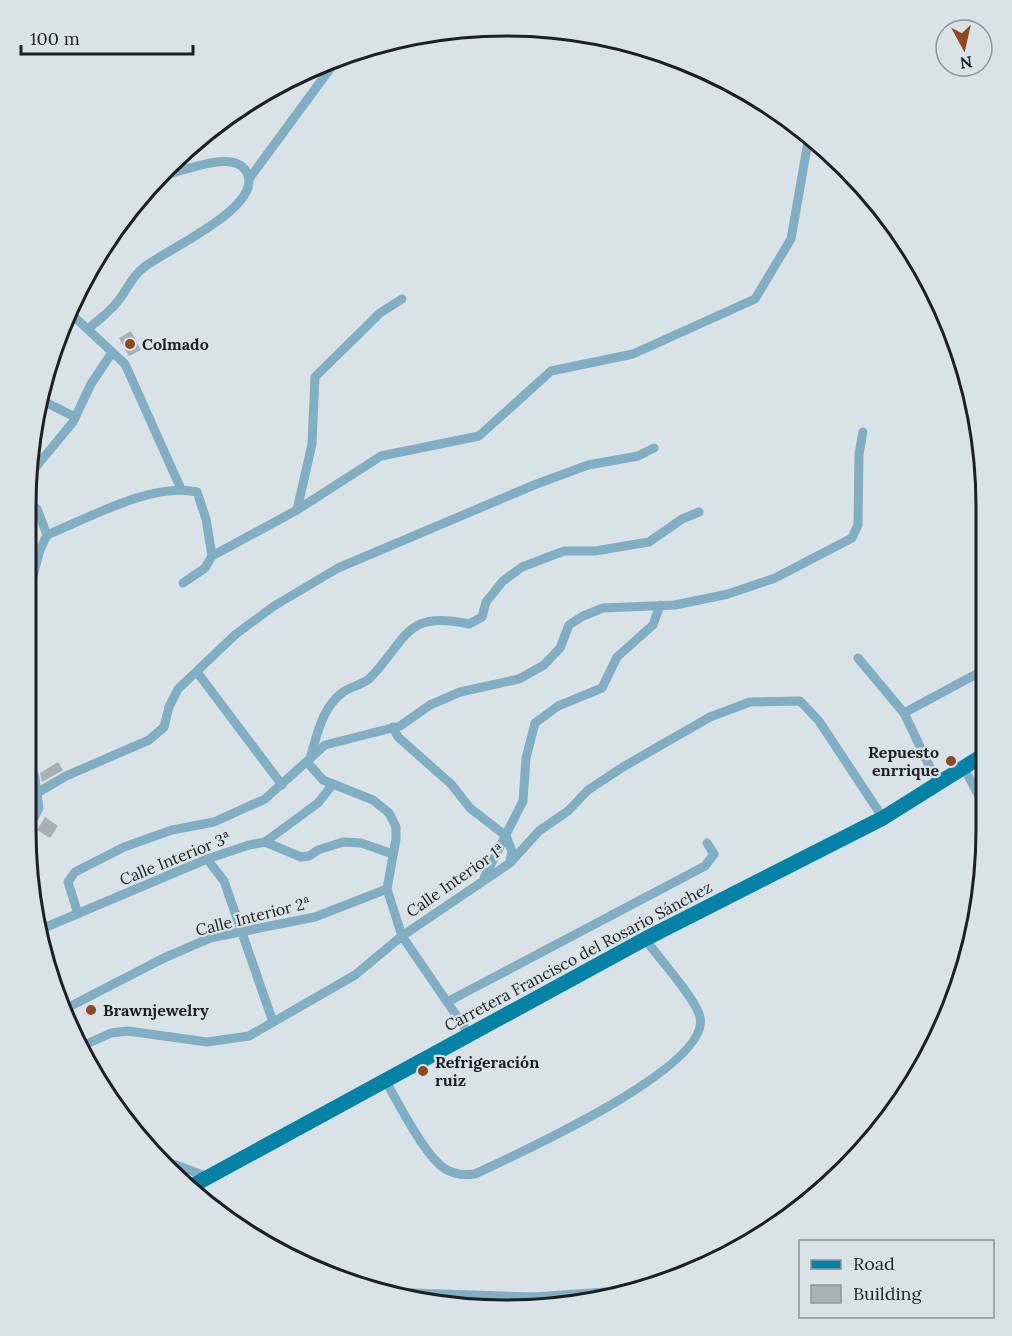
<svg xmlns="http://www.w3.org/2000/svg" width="1012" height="1336" viewBox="0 0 1012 1336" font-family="Lora,serif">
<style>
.building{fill:#a7b0b4}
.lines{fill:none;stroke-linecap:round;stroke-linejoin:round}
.minor{stroke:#81aec3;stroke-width:9}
.primary{stroke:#0682a7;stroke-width:15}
.poi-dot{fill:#8f4822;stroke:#d9e2e7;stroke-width:2}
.labels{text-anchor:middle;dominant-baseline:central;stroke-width:4.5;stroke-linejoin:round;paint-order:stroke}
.poi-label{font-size:16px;font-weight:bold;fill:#1d2022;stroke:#d9e2e7;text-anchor:start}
.street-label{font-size:16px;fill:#1d2022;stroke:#d9e2e7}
.rim{fill:none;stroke:#1d2022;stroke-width:3}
</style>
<rect width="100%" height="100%" fill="#d9e2e7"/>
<g class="building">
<path d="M131,331l10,19 -12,6 -10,-18z"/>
<path d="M58,762l5,8 -21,12 -2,-9z"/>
<path d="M45,817l13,9 -8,12 -13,-8z"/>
</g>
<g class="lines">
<g class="minor">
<path d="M249,179l86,-117"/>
<path d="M68,311l57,53 56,125"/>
<path d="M88,329c11,-10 25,-19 33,-32 7,-10 12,-21 22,-29 20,-17 125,-62 103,-97 -13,-21 -60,-1 -81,4"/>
<path d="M39,399l36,18"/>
<path d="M26,479l47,-57 18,-38 20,-30"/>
<path d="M26,500l11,9 10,26"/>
<path d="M297,510l15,-66 3,-67 65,-64 22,-14"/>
<path d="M212,556l85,-46 84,-54 98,-20 72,-65 82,-17 122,-55 36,-60 18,-103"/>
<path d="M26,602l14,-52 7,-15c42,-17 105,-53 150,-43l9,27 6,37 -7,12 -22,15"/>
<path d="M858,658l46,55 34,71"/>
<path d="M197,672l85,113"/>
<path d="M904,713l78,-42"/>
<path d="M393,727l5,10 53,47 19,24 36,28 6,15 -2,10"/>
<path d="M26,755l9,23 4,30 -13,26"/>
<path d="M309,761c8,-24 12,-53 34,-69 8,-6 21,-7 28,-15 37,-39 34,-67 98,-53l13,-7 4,-15 17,-21 19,-14 42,-16h31l54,-9 33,-23 17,-7"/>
<path d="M308,763l15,17 50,20 16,13 7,14v12l-9,50 15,47 67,98"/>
<path d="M964,768l18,34"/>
<path d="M37,793l29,-17 83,-36 15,-13 5,-20 9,-18 58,-55 38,-28 64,-38 196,-83 54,-20 50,-9 16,-8"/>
<path d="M265,842l53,-39 15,-19"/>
<path d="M207,859l17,22 49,141"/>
<path d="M484,878l39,-77 3,-43 9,-35 23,-17 44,-18 15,-31 36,-32 7,-20"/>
<path d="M78,914l-10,-32 7,-10 49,-25 48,-17 42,-8 51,-23 60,-54 75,-19 30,-21 30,-13 59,-13 25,-14 16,-17 9,-23 14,-9 20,-8 72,-3 53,-11 47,-16 77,-40 6,-13 1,-71 4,-22"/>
<path d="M39,930l168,-71 42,-14 16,-3 36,15 8,-1 9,-6 25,-8 18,1 32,11"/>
<path d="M447,1002l258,-136 9,-12 -7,-11"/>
<path d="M65,1009l99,-51 46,-20 105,-21 72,-28"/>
<path d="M80,1047l31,-14 17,-2 79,11 42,-6 106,-61 47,-39 108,-73 29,-32 29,-20 20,-21 35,-23 87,-50 40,-15 50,-1 19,20 64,97"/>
<path d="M385,1080c13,22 41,79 62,90 10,5 17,5 28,4 40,-19 237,-107 225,-157 -4,-18 -42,-60 -55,-78"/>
<path d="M157,1158l51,19"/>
<path d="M384,1292l150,5 100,-7"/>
<path d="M531,1309l3,-12"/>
</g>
<path class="primary" d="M190,1187l455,-248 238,-121 99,-62"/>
</g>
<g class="poi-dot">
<circle cx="130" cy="344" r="6"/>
<circle cx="951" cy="761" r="6"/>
<circle cx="91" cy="1010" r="6"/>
<circle cx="423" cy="1071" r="6"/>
</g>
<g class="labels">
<g class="poi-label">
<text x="142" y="344">Colmado</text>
<text x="939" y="752" text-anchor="end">Repuesto<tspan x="939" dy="18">enrrique</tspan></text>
<text x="103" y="1010">Brawnjewelry</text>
<text x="435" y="1062">Refrigeración<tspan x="435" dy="18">ruiz</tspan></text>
</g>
<g class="street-label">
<text transform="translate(175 858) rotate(-22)">Calle Interior 3ª</text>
<text transform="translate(455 880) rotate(-35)">Calle Interior 1ª</text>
<text transform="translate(253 916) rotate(-14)">Calle Interior 2ª</text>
<text transform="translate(578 956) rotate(-28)">Carretera Francisco del Rosario Sánchez</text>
</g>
</g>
<path d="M0 0H1012V1336H0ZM506 36H506A470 470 0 0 1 976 506V830A470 470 0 0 1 506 1300H506A470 470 0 0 1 36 830V506A470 470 0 0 1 506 36Z" fill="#d9e2e7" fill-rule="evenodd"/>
<path class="rim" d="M506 36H506A470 470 0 0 1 976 506V830A470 470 0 0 1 506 1300H506A470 470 0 0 1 36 830V506A470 470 0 0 1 506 36Z"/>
<rect x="799" y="1240" width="195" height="78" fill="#d9e2e7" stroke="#8e9498" stroke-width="1.5"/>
<rect x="811" y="1260" width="30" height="9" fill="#0682a7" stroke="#8e9498" stroke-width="1.5"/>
<text x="853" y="1270" font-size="18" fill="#1d2022">Road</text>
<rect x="811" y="1285" width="30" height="18" fill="#a7b0b4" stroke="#8e9498" stroke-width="1.5"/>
<text x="853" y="1300" font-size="18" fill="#1d2022">Building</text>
<g transform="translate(964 48) rotate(172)"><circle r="28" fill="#d9e2e7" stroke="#8e9498" stroke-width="1.5"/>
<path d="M0-4.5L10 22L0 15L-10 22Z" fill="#8f4822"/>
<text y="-9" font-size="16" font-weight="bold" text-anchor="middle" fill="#1d2022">N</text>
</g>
<path d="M21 45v9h172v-9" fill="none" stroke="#1d2022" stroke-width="3"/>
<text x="30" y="45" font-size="18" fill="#1d2022" stroke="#d9e2e7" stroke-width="4.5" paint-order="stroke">100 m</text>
</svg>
